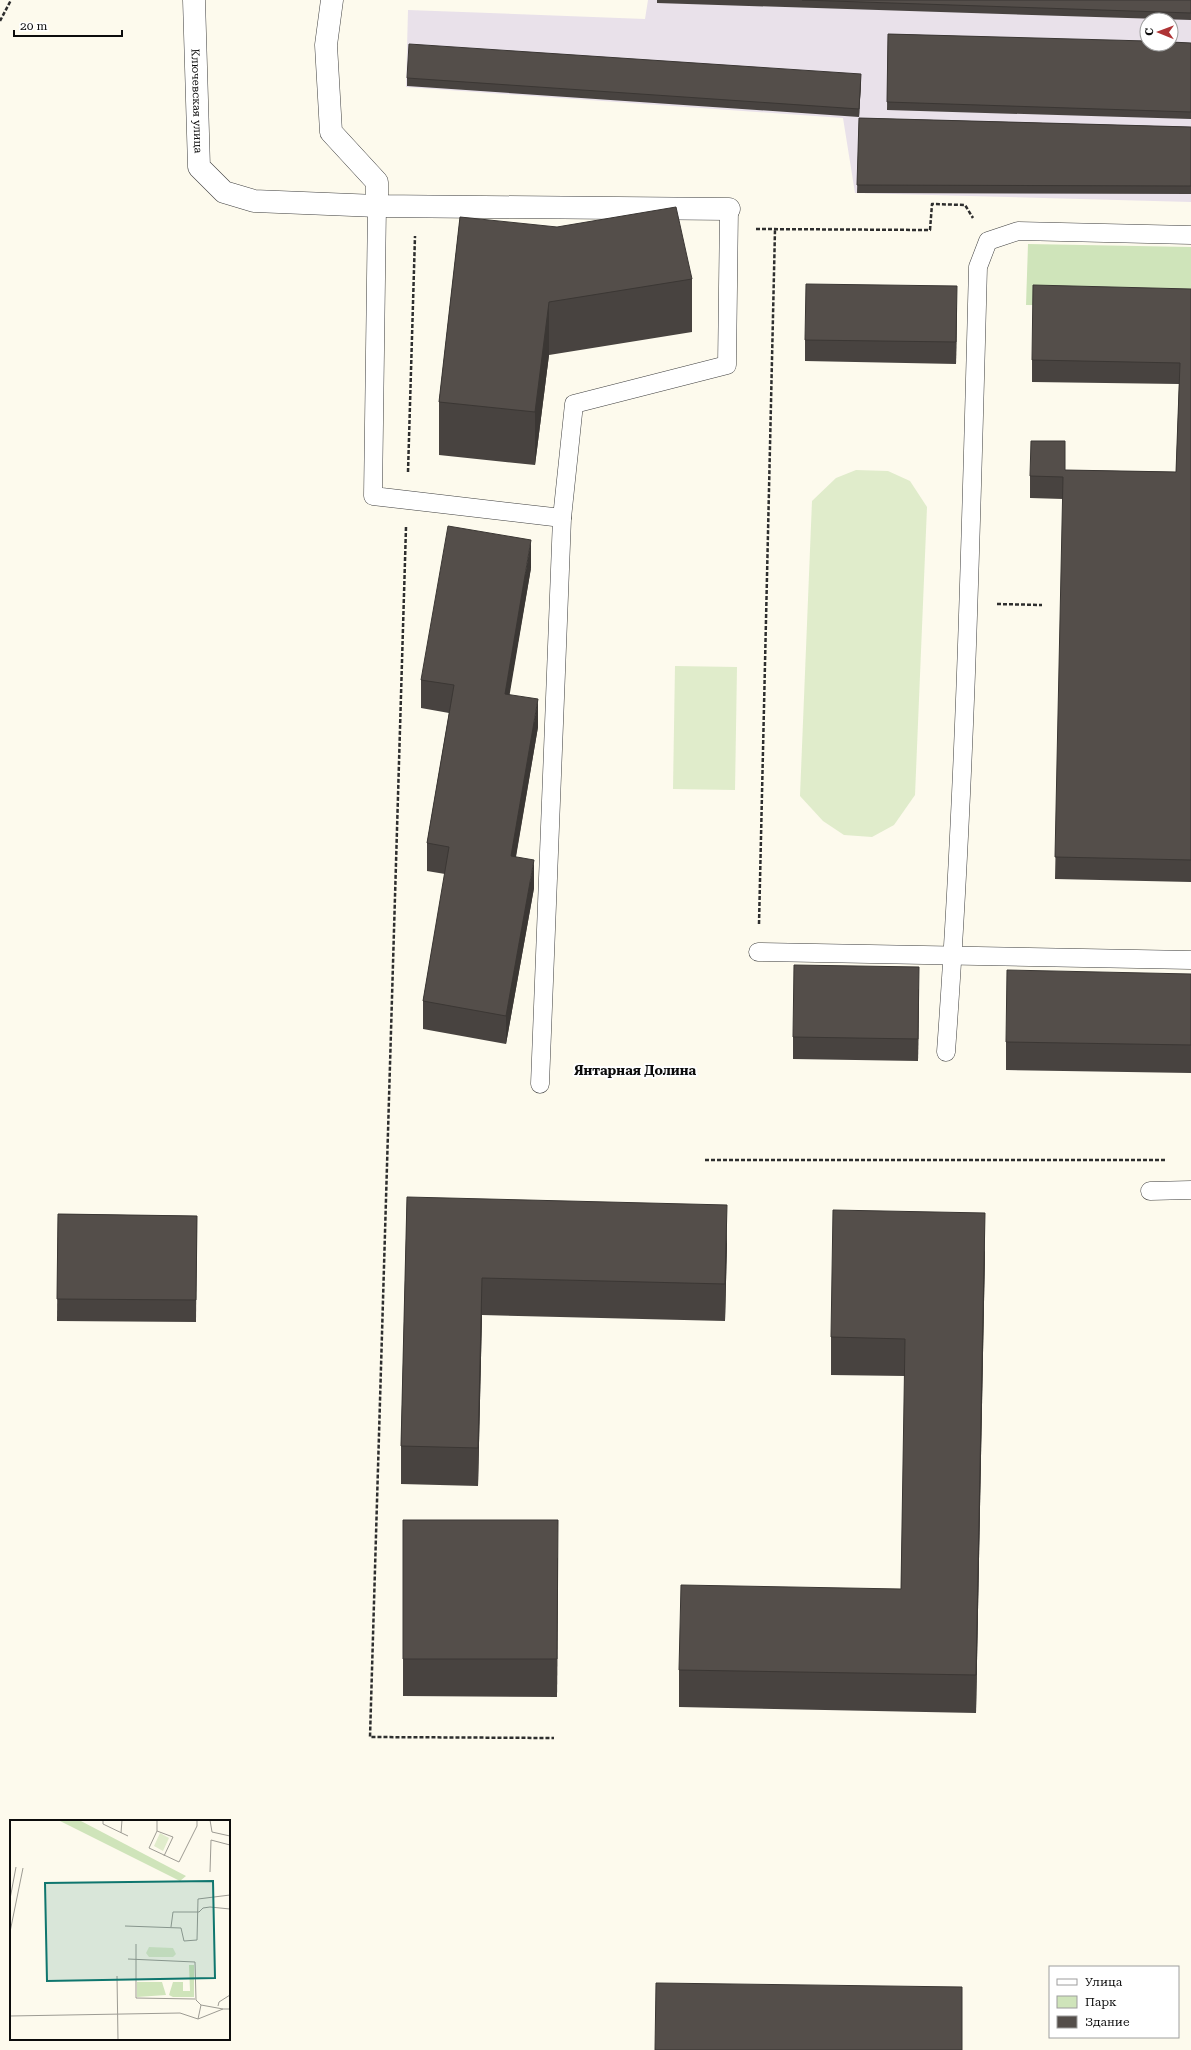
<svg xmlns="http://www.w3.org/2000/svg" width="1191" height="2050" viewBox="0 0 1191 2050" font-family="'Roboto Serif',serif">
<style>
.industrial{fill:#e9e1ea;fill-rule:evenodd}
.green{fill:#cfe4ba}
.pitch{fill:#e0eccb}
.lines{fill:none;stroke-linecap:round;stroke-linejoin:round}
.service-casing{stroke:#3f3f3f;stroke-width:19}
.minor-casing{stroke:#3f3f3f;stroke-width:23}
.path{stroke:#2e2e2e;stroke-width:2.5;stroke-dasharray:4 2;stroke-linecap:butt}
.service{stroke:#fff;stroke-width:18}
.minor{stroke:#fff;stroke-width:22}
.wall{fill:#484340}
.shaded-wall{fill:#3b3734}
.building{fill:#544e4a;stroke:#3b3734}
.labels{text-anchor:middle;dominant-baseline:central;stroke-width:4;stroke-linejoin:round;paint-order:stroke}
.street-label{font-size:11px;fill:#0c0c0c;stroke:#fff}
.quarter-label{font-size:13px;font-weight:bold;fill:#0c0c0c;stroke:#fff}
.inset-road{fill:none;stroke:#9d9b93;stroke-width:1}
.view{fill:#0f766e;fill-opacity:0.15;stroke:#0f766e;stroke-width:2}
.inset-edge{fill:none;stroke:#0c0c0c;stroke-width:2}
</style>
<rect width="100%" height="100%" fill="#fdfaed"/>
<path class="industrial" d="M648,0h543v202l-336,-9 -12,-75 -437,-31 2,-77 237,9zM1147,20h24v24h-24z"/>
<path class="green" d="M1028,244l163,3v60l-165,-2z"/>
<g class="pitch">
<path d="M856,470l32,1 22,10 17,26 -12,288 -21,30 -22,12 -28,-2 -21,-14 -23,-25 12,-295 24,-23z"/>
<path d="M675,666l62,1 -2,123 -62,-1z"/>
</g>
<g class="lines">
<defs>
<g id="service">
<path d="M377,206l-4,290 189,22"/>
<path d="M758,952l433,8"/>
<path d="M946,1052c19,-261 25,-524 32,-785l10,-26 30,-10 173,4"/>
<path d="M540,1084l22,-566 12,-114 153,-39 2,-156"/>
<path d="M1150,1191l41,-1"/>
</g>
<g id="minor">
<path id="s1" d="M194,0l5,167 25,25 30,9 123,5 352,3"/>
<path d="M332,0l-6,45 5,87 46,50v24"/>
</g>
</defs>
<use href="#service" class="service-casing"/>
<use href="#minor" class="minor-casing"/>
<g class="path">
<path d="M0,21l11,-21"/>
<path d="M756,229l174,1 2,-26 33,1 8,13"/>
<path d="M408,472l7,-236"/>
<path d="M406,527l-36,1210 184,1"/>
<path d="M997,604l45,1"/>
<path d="M759,924l16,-695"/>
<path d="M705,1160h462"/>
</g>
<use href="#service" class="service"/>
<use href="#minor" class="minor"/>
</g>
<g class="wall">
<path d="M657,0h534v20l-534,-17z"/>
<path d="M888,34l303,9v76l-304,-9z"/>
<path d="M407,78l454,4 -2,35 -452,-31z"/>
<path d="M859,118l332,9v67l-334,-1z"/>
<path d="M460,217l232,62v53l-143,23 -14,110 -96,-10v-53z"/>
<path d="M1191,289v593l-136,-3 8,-380 -33,-1v-22l35,-6 111,2 3,-88 -147,-2v-22z"/>
<path d="M957,308l-1,56 -151,-3v-21z"/>
<path d="M531,568l-22,126 29,33 -22,130 18,31 -28,156 -83,-15v-28l22,-127 -18,-3v-28l22,-130 -28,-5v-28z"/>
<path d="M1191,974v99l-185,-3v-28z"/>
<path d="M919,989l-1,72 -125,-2v-22z"/>
<path d="M407,1197l320,46 -2,78 -243,-6 -4,171 -77,-2v-38z"/>
<path d="M58,1214l139,2 -1,106 -139,-1z"/>
<path d="M985,1251l-9,462 -297,-6v-37l222,-81 4,-213 -74,-1v-38z"/>
<path d="M403,1520l155,38 -1,139 -154,-1z"/>
</g>
<g class="shaded-wall">
<path d="M861,74v8l-2,35v-8z"/>
<path d="M957,286v22l-1,56v-22z"/>
<path d="M549,302v53l-14,110v-53z"/>
<path d="M531,540v28l-26,154v-28z"/>
<path d="M538,699v28l-27,157v-28z"/>
<path d="M534,860v28l-28,156v-28z"/>
<path d="M919,967v22l-1,72v-22z"/>
<path d="M727,1205v38l-2,78v-37z"/>
<path d="M985,1213v38l-9,462v-38z"/>
<path d="M482,1278v37l-4,171v-38z"/>
<path d="M558,1520v38l-1,139v-38z"/>
</g>
<g class="building">
<path d="M802,0h389v13z"/>
<path d="M888,34l259,7v3h24v-2l20,1v69l-304,-10z"/>
<path d="M409,44l452,30 -2,35 -452,-31z"/>
<path d="M859,118l332,9v59l-334,-1z"/>
<path d="M676,207l16,72 -143,23 -14,110 -96,-10 21,-185 97,10z"/>
<path d="M806,284l151,2 -1,56 -151,-2z"/>
<path d="M1033,285l158,4v571l-136,-3 8,-380 -33,-1 1,-35h34v29l111,2 4,-109 -148,-3z"/>
<path d="M448,526l83,14 -26,154 33,5 -27,157 23,4 -28,156 -83,-15 26,-154 -22,-4 27,-158 -33,-5z"/>
<path d="M794,965l125,2 -1,72 -125,-2z"/>
<path d="M1007,970l184,4v71l-185,-3z"/>
<path d="M407,1197l320,8 -2,79 -243,-6 -4,170 -77,-2z"/>
<path d="M833,1210l152,3 -9,462 -297,-5 2,-85 220,4 4,-250 -74,-2z"/>
<path d="M58,1214l139,2 -1,84 -139,-1z"/>
<path d="M403,1520h155l-1,139h-154z"/>
<path d="M656,1983l306,4v63h-307z"/>
</g>
<g class="labels">
<g class="street-label">
<text stroke="none"><textPath href="#s1" startOffset="101">Ключевская улица</textPath></text>
</g>
<g class="quarter-label">
<text x="635" y="1070">Янтарная Долина</text>
</g>
</g>
<g transform="translate(10 1820)">
<rect width="220" height="220" fill="#fdfaed"/>
<path d="M48,0h21l107,56 -6,5zM179,145h5v32h-21l-4,-2 4,-13h10v9h7zM127,162h25l4,13 -29,2z" fill="#cfe4ba"/>
<path d="M150,13l9,5 -6,13 -9,-5zM139,127l24,1 3,6 -3,3h-24l-3,-4z" fill="#e0eccb"/>
<path class="inset-road" d="M93,0v4l25,12M147,0v11l-8,17 30,14 18,-36v-6M200,0l2,12 18,4M147,11l16,6 -9,19M111,13l1,-13M200,52l1,-32 19,5M0,79l6,-32M115,106l56,2 3,13 13,-1 1,-41 32,-4M161,107l2,-15h26l4,-4 7,-1 20,2M0,112l13,-64M126,124v54l59,1M118,139l67,3 1,38 5,5 22,4M107,156l1,64M208,186l1,-4 11,-7M0,196l170,-3 18,6 25,-10h7M188,199l3,-14"/>
<path class="view" d="M203,61l2,97 -168,3 -2,-98z"/>
<rect width="220" height="220" class="inset-edge"/>
</g>
<rect x="1049" y="1966" width="130" height="72" fill="#ffffff" stroke="#9e9e9e"/>
<rect x="1057" y="1979" width="20" height="6" fill="#ffffff" stroke="#9e9e9e"/>
<text x="1085" y="1986" font-size="12" fill="#0c0c0c">Улица</text>
<rect x="1057" y="1996" width="20" height="12" fill="#cfe4ba" stroke="#9e9e9e"/>
<text x="1085" y="2006" font-size="12" fill="#0c0c0c">Парк</text>
<rect x="1057" y="2016" width="20" height="12" fill="#544e4a" stroke="#9e9e9e"/>
<text x="1085" y="2026" font-size="12" fill="#0c0c0c">Здание</text>
<g transform="translate(1159 32) rotate(271)"><circle r="19" fill="#ffffff" stroke="#9e9e9e"/>
<path d="M0-3L7 15L0 10L-7 15Z" fill="#ae3335"/>
<text y="-6" font-size="11" font-weight="bold" text-anchor="middle" fill="#0c0c0c">С</text>
</g>
<path d="M14 30v6h108v-6" fill="none" stroke="#0c0c0c" stroke-width="2"/>
<text x="20" y="30" font-size="12" fill="#0c0c0c" stroke="#ffffff" stroke-width="3" paint-order="stroke">20 m</text>
</svg>
